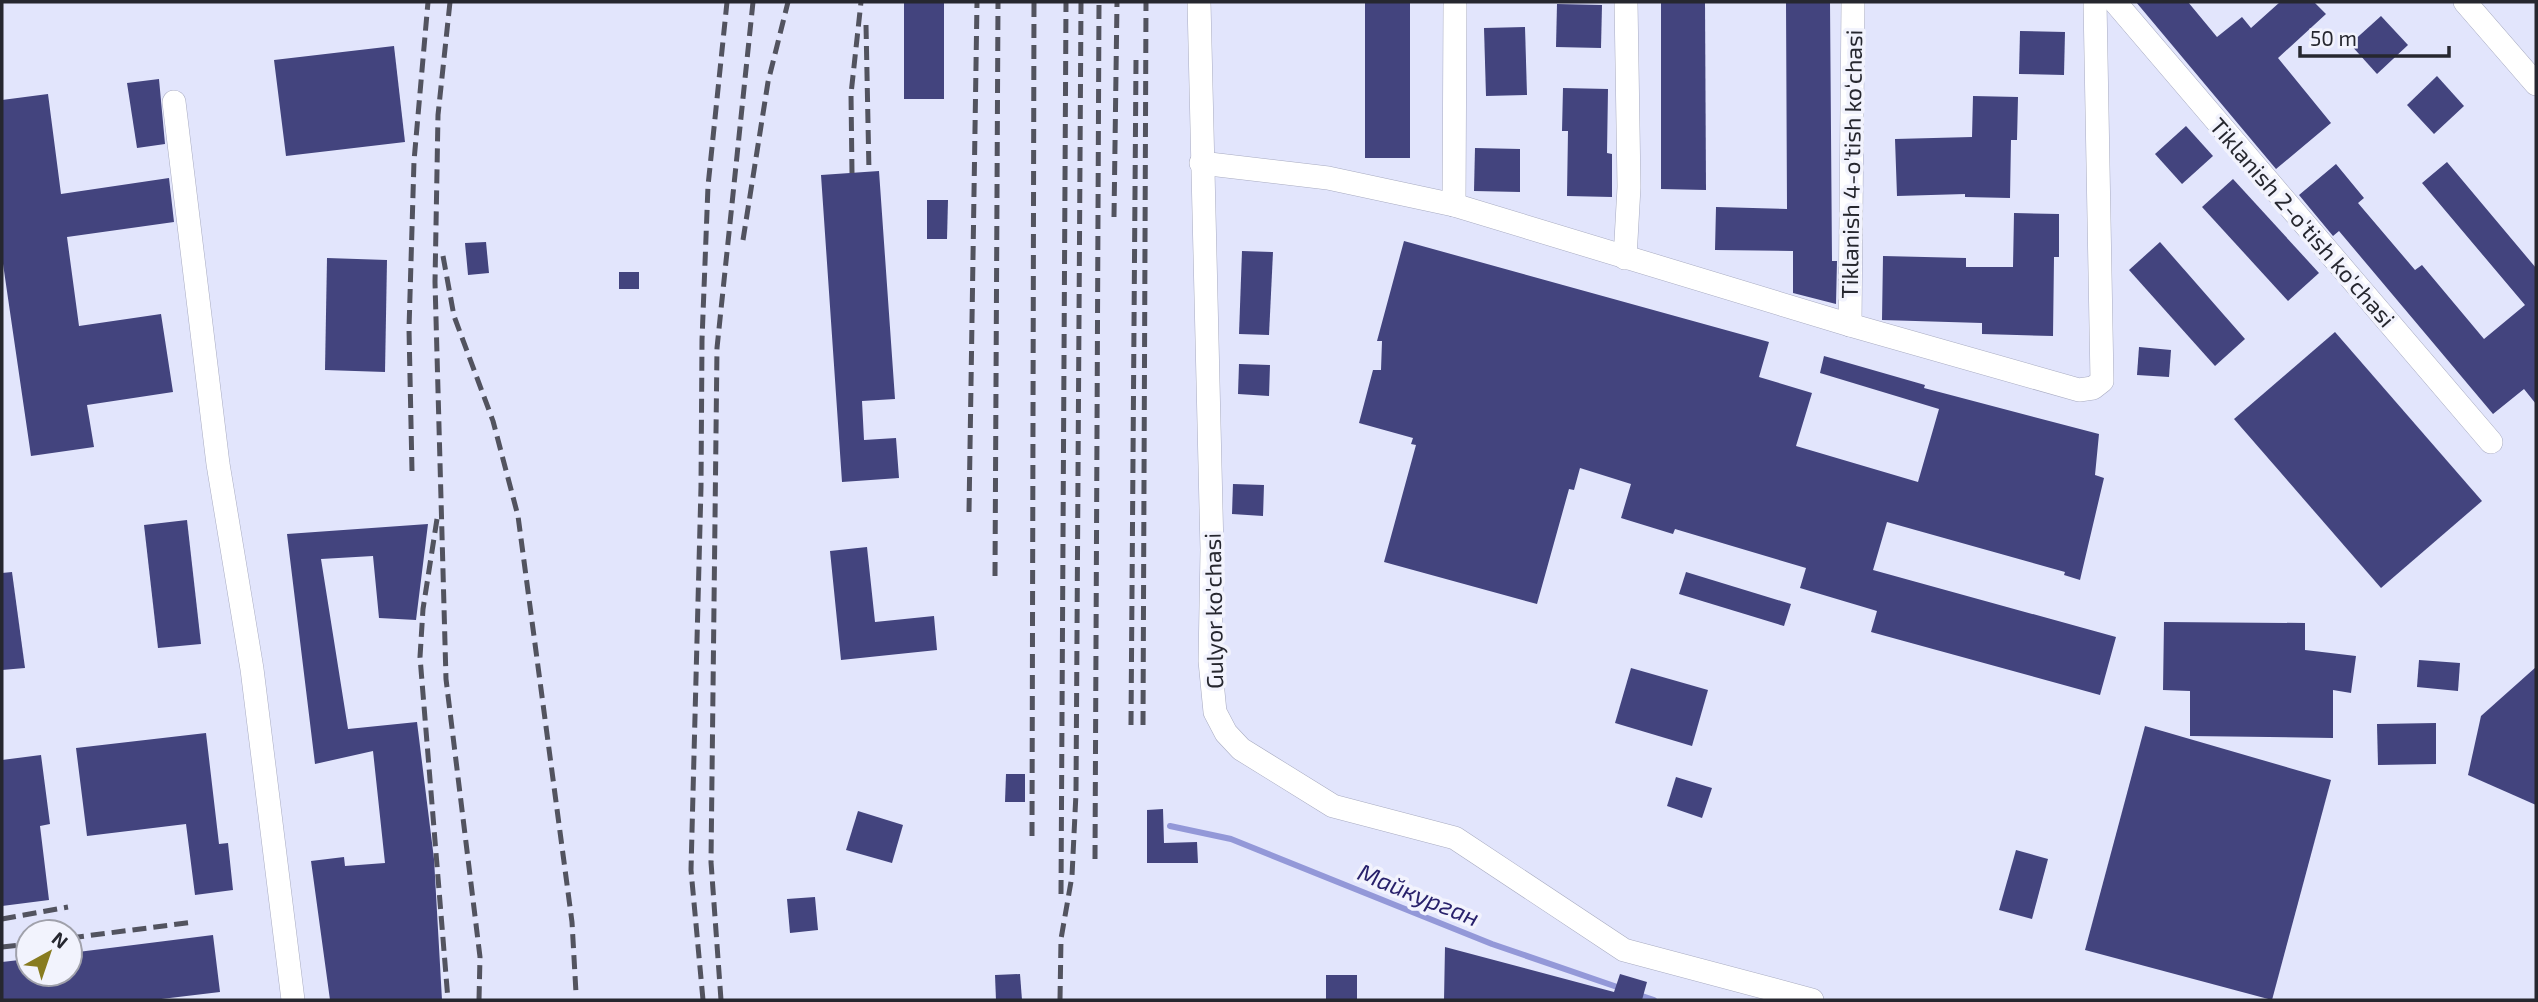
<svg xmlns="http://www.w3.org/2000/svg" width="2538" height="1002" viewBox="0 0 2538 1002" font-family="'Exo 2',sans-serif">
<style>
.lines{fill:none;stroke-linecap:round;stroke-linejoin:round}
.stream{stroke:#9398d8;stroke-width:6}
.building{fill:#43447e}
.minor-casing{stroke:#a8abc1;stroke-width:24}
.minor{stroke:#fff;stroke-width:23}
.rail{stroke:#52535f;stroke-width:5;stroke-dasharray:14 7;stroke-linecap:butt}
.labels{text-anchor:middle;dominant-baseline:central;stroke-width:7;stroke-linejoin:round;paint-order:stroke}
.street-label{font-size:23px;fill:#26272f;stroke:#f2f3fd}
.water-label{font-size:24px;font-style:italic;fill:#28216b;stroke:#f2f3fd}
</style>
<rect width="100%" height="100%" fill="#e2e5fc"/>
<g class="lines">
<g class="stream">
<path d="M1170,826l61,13 261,105 131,45"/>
<path d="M1636,994l18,6"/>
</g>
</g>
<g class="building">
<rect x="904" y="2" width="40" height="97"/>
<rect x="1365" y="2" width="45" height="156"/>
<path d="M1661,2h44l1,188 -45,-1z"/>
<path d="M1786,2h44l2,259h5l-1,43 -43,-11v-42l-78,-1 1,-43 71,2z"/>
<path d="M2136,2h52l29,35 25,-20 9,11 29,-26h34l12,12 -48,44 53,65 -55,46z"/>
<path d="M1557,4l45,1 -1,43 -45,-1z"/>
<path d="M2381,16l27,29 -31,29 -27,-30z"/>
<path d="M1525,27l2,68 -41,1 -2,-68z"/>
<path d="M2020,31l45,1 -1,43 -45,-1z"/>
<path d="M394,46l11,96 -119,14 -12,-96z"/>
<path d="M2437,76l27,30 -30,28 -27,-29z"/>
<path d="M159,79l6,65 -28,4 -10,-65z"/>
<path d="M1563,88l45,1 -1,64 5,1v43l-45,-1 1,-65h-6z"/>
<path d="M48,94l13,100 108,-16 5,44 -107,15 12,89 82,-12 12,78 -86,13 7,42 -63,9 -29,-199v-157z"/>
<path d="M1973,96l45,1 -1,43h-6l-1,58 -45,-1v-3l-68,2 -2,-57 77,-2z"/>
<path d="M2186,126l27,30 -31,28 -27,-30z"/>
<path d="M1475,148l45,1v43l-46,-1z"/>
<path d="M2447,162l89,106v136l-12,-15 -31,25 -154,-183 -6,5 -34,-41 37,-31 28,34 -6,5 57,67 7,-5 62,74 41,-34 -103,-122z"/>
<path d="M879,171l16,228 -33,2 2,39 32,-2 3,40 -57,4 -21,-307z"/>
<path d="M2233,179l86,94 -31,28 -86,-94z"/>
<path d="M927,200h21l-1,39h-20z"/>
<path d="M2014,213l45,1v43h-5l-1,79 -71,-2v-11l-100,-3 1,-64 83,2v9h47z"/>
<path d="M1404,241l365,101 -10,35 53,16 -16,53 122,36 21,-73 -119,-36 4,-17 101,29 -1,3 175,46 -4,41 9,3 -24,102 -16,-5 1,-3 -178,-50 -14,48 243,67 -16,58 -229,-63 6,-21 -77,-23 6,-20 -131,-39 -2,5 -52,-16 10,-34 -51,-16 -6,22 -5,-1 -32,115 -153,-42 32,-117 -5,-1 2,-6 -54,-15 14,-53h8l1,-29h-5z"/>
<path d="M486,242l3,31 -21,2 -3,-32z"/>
<path d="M2160,242l85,97 -30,27 -86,-96z"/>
<path d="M1242,251l31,1 -4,83 -30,-1z"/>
<path d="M327,258l60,2 -2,112 -60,-2z"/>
<rect x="619" y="272" width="20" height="17"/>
<path d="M2335,332l147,169 -101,87 -147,-169z"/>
<path d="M2139,347l32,3 -2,27 -32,-2z"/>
<path d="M1239,364l31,1 -1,31 -31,-2z"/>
<path d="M1233,484l31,1 -1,31 -31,-2z"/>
<path d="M187,520l14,124 -43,4 -14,-123z"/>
<path d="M428,524l-12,96 -37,-2 -6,-62 -52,3 27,170 69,-7 17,137 8,141h-112l-19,-139 33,-4 1,9 40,-3 -12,-112 -58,13 -28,-230z"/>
<path d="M867,547l8,75 59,-6 3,34 -96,10 -11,-109z"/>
<path d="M12,572l13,96 -23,2v-97z"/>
<path d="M1686,572l105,32 -7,22 -105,-32z"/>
<path d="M2164,622l141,1v27l51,6 -5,37 -18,-3v48l-143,-2v-45l-27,-1z"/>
<path d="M2419,660l41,3 -2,28 -41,-4z"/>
<path d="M2536,667v138l-68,-30 13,-59z"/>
<path d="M1631,668l77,22 -16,56 -77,-23z"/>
<path d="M2436,723v41l-58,1 -1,-41z"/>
<path d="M2145,726l186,54 -59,220 -187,-50z"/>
<path d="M206,733l13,111 9,-1 5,47 -38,5 -9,-71 -99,12 -11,-88z"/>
<path d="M41,755l9,69 -10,2 9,74 -47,6v-146z"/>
<path d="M1006,774h19v28h-20z"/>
<path d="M1676,777l36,11 -10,30 -35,-12z"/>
<path d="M1163,809l1,34 33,-1 1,21h-51v-53z"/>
<path d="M858,811l45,14 -11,38 -46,-13z"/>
<path d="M2016,850l32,9 -16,60 -33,-9z"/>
<path d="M815,897l3,33 -28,3 -3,-34z"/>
<path d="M213,935l7,57 -67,8h-150l-1,-38 26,-3v15h42v-21z"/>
<path d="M1445,947l169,45 6,-18 27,8 -5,18h-198z"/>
<path d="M1020,974l2,26h-26l-1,-25z"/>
<rect x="1326" y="975" width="31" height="25"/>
</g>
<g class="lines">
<defs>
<g id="minor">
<path d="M1199,2l13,548 -2,111 5,51 11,21 15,16 92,57 122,32 169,112 188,50"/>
<path d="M2115,2l376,440"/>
<path d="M2465,2l71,82"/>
<path d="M174,102l44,362 34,205 41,331"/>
<path d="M1201,163l127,15 126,27 396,120 229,65 14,-2 9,-7 -7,-379"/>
<path d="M1454,205l1,-200"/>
<path d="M1625,258l4,-71 -3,-185"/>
<path d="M1850,325l3,-323"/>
</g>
</defs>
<use href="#minor" class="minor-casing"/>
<use href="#minor" class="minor"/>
<g class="rail">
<path d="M450,2l-12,113 -3,167 11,397 34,278 -1,43"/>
<path d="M866,25l3,147"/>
<path d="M852,173l-1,-79 10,-92"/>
<path d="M1114,217l3,-215"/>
<path d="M743,240l25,-158 20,-80"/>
<path d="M443,256l11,60 39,105 25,95 54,406 4,71"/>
<path d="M412,471l-3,-142 5,-168 14,-159"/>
<path d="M969,512l8,-510"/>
<path d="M437,519l-14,90 -3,48 28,343"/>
<path d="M995,576l3,-574"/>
<path d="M1131,725l5,-665"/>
<path d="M1143,725l3,-723"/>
<path d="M1032,836l2,-834"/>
<path d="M1095,859l4,-857"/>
<path d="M1061,894l5,-892"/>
<path d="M2,919l66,-12"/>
<path d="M70,938l124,-16"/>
<path d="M2,947l26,-3"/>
<path d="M703,1000l-12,-130 10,-383 1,-147 6,-154 19,-184"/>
<path d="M721,1000l-10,-138 6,-514 36,-346"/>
<path d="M1060,1000l1,-61 11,-63 4,-83 5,-791"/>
</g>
</g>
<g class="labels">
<g class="street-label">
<text transform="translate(1851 164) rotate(-89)">Tiklanish 4-o'tish ko‘chasi</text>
<text transform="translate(2303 222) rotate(49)">Tiklanish 2-o'tish ko'chasi</text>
<text transform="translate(1213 611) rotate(-91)">Gulyor ko'chasi</text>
</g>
<g class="water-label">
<text transform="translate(1419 894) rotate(22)">Майкурган</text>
</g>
</g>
<rect width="2538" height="1002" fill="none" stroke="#26272f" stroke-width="7"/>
<g transform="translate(49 953) rotate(40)"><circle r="33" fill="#f2f3fd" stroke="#a0a1ab" stroke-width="2"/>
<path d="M0-5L12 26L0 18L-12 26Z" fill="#887b20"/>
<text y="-10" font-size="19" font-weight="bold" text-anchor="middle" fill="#26272f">N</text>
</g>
<path d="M2300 46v10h149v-10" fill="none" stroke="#26272f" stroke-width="3.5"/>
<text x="2310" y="46" font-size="21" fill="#26272f" stroke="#f2f3fd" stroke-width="5" paint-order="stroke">50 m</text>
</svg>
